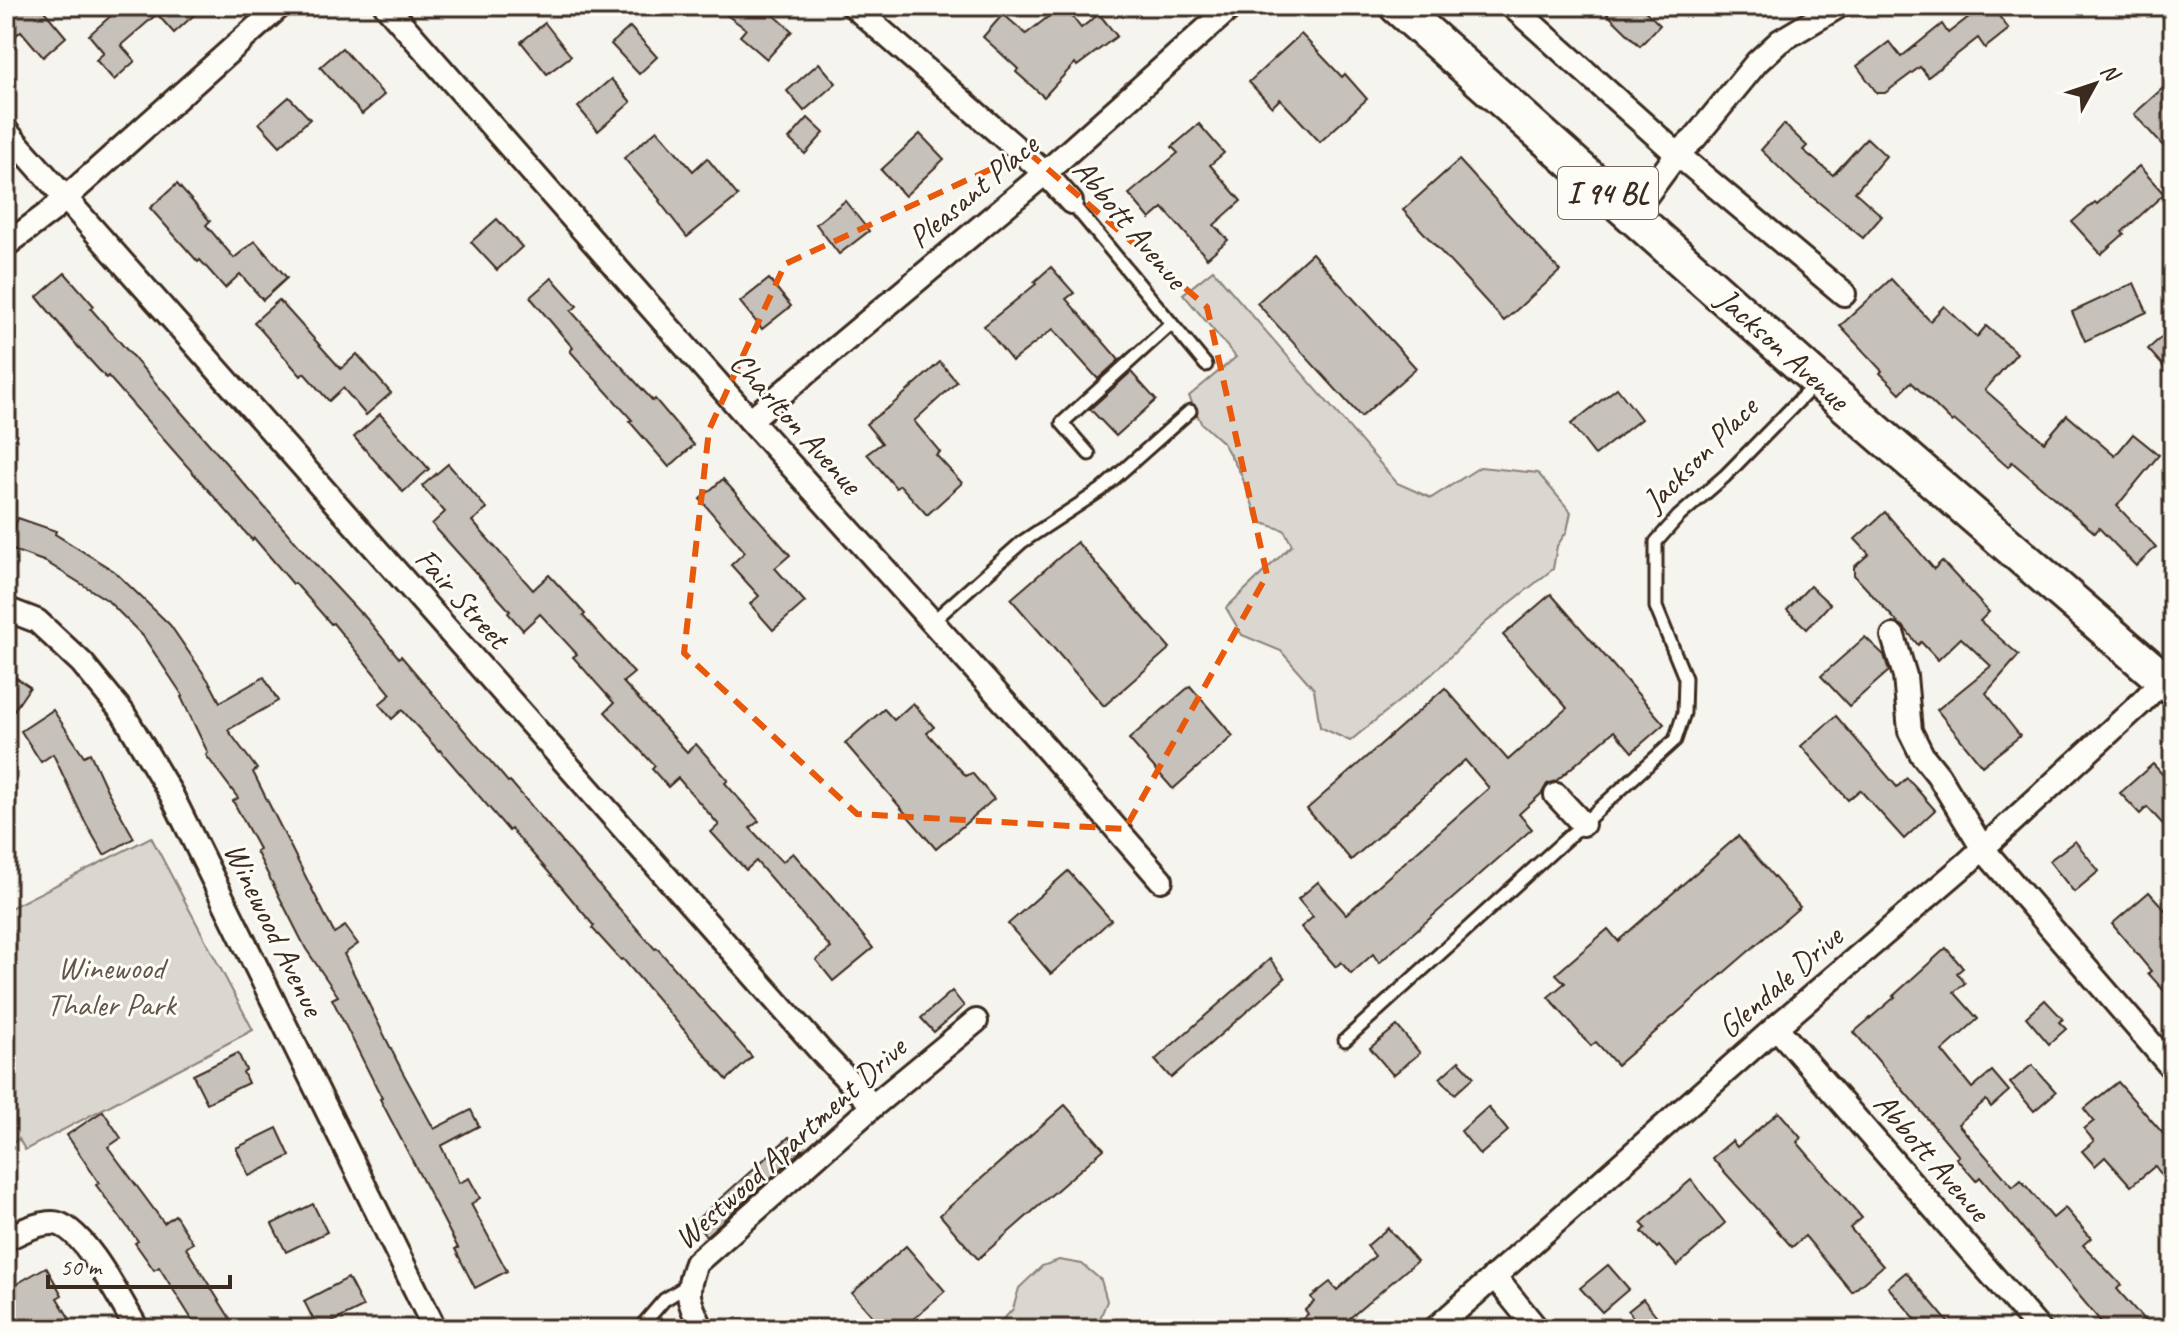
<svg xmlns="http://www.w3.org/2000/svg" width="2179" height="1335" viewBox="0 0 2179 1335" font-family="Caveat,sans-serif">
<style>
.green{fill:#dad6d0;stroke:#8a8077;stroke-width:2}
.building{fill:#c7c1bb;stroke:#3b2a1e;stroke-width:2}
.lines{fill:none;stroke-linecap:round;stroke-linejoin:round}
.lane-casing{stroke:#3b2a1e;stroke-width:17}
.street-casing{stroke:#3b2a1e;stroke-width:28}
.primary-casing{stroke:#3b2a1e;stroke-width:40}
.lane{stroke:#fdfcf7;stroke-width:11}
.street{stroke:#fdfcf7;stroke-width:22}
.primary{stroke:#fdfcf7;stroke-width:34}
.marked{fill:none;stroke:#e8590c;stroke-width:6;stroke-dasharray:16 10;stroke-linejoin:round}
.labels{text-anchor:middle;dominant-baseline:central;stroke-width:6;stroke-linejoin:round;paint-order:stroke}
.shield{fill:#fdfcf7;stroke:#75695f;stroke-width:2}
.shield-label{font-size:30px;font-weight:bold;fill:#3b2a1e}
.street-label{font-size:32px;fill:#3b2a1e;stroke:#fdfcf7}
.park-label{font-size:32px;fill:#63554a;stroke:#fdfcf7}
</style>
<rect width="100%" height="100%" fill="#f5f4ee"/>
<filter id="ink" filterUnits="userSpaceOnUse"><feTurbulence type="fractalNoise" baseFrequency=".0125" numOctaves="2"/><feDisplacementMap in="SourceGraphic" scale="16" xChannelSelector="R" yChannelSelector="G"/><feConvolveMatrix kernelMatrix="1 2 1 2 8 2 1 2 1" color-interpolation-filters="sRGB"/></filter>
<g filter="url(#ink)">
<g class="green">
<path d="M1213,270l184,213 34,15 49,-31 58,6 33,39 -4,19 -10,15 -4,23 -68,54 -53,51 -82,67 -30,-14 -6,-38 -33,-38 -39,-16 -16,-27 66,-63 -8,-15 -25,-8 -18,-48 -18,-31 -22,-20 -12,-27 47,-39 -53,-63z"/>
<path d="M151,837l102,193 -228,120 -6,-11 -13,8v-237z"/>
<path d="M1059,1260l23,4 19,16 6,21 -8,20 -24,8h-77l2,-6 13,-14 6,-21 23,-22z"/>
</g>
<g class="building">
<path d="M6,6h34l26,31 -23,20 -22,-26 -15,13z"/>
<path d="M122,6h82l-30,27 -17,-19 -36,31 14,16 -21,19 -18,-20 8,-7 -15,-18z"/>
<path d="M714,6h50l28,25 -25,28 -27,-23 6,-7z"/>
<path d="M1062,6h2l17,22 18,-14 18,22 -40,30 -2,-3 -31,34 -28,-25 2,-3 -35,-32 20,-23 23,20z"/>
<path d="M1599,6h41l20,19 -20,21z"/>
<path d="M1983,6h8l18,23 -24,19 -7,-10 -50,39 -8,-10 -35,26h-8l-20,-27 32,-24 12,15 41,-33 6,9z"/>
<path d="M545,23l26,33 -24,18 -26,-32z"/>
<path d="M630,27l27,30 -18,17 -28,-30z"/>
<path d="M1301,34l41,43 3,-3 22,25 -47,43 -40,-43 -8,8 -23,-25z"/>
<path d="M342,48l42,47 -22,19 -42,-47z"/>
<path d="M819,63l17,20 -32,28 -17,-20z"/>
<path d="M611,79l20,23 -33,29 -20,-24z"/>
<path d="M2173,79v78l-39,-43z"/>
<path d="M289,97l21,22 -30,27 -21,-23z"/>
<path d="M808,118l16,15 -19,21 -16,-15z"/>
<path d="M1199,124l25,29 -14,12 31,36 -27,24 14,15 -21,18 -44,-50 -13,11 -21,-25 49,-41 -6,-6z"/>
<path d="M1784,124l23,22 -4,4 30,25 34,-37 19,18 -31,36 27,24 -19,22 -67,-54 -35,-34z"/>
<path d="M657,130l36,41 14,-13 31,38 -51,41 -28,-36 1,-1 -36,-42z"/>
<path d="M920,134l24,25 -39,37 -24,-26z"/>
<path d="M1459,160l101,111 -56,50 -101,-111z"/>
<path d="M2139,166l25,28 -42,38 2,2 -23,20 -29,-32 23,-20 2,2z"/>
<path d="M177,184l33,37 -4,4 28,33 21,-17 32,37 -24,22 -23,-26 -15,14 -25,-28 -2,2 -48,-54z"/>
<path d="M845,201l24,30 -30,23 -23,-30z"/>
<path d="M497,219l25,28 -25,23 -26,-28z"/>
<path d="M1312,253l104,115 -55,49 -104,-114z"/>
<path d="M1051,267l23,26 -8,6 53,61 -21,19 -45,-50 -41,32 -28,-35 52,-42 -2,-2z"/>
<path d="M65,273l29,33 -3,3 161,184 71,80 38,41 1,-1 37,45 2,-2 107,126 2,-1 107,125 38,43 2,-1 95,109 -25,23 -104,-121 -2,1 -29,-32 2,-2 -35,-42 -48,-55 -2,2 -69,-81 -1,1 -37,-41 -10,9 -13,-15 12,-10 -58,-71 -2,1 -36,-41 -2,1 -39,-46 -2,2 -144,-164 -2,2 -27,-30 -42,-51z"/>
<path d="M552,278l25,28 -6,5 82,90 2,-2 39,46 -25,22 -40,-46 3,-1 -62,-69 3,-3 -43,-51z"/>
<path d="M769,279l22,27 -29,23 -22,-27z"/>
<path d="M1891,279l39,42 14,-15 33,31 9,-11 31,27 -32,37 59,52 23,-27 48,41 18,-22 26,21 -42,51 39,41 -20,19 -37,-38 -4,5 -83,-71 -4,5 -54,-47 -2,2 -41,-40 -11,11 -20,-20 2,-2 -42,-45z"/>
<path d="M2134,283l13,29 -62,29 -13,-29z"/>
<path d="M279,300l62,69 16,-15 34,39 -25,22 -23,-27 -14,13 -25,-28 -3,3 -47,-54z"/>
<path d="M2173,327v50l-25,-28z"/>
<path d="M940,362l17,20 -43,39 26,31 -4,3 26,28 -35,32 -27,-30 -4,3 -29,-34 15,-11 -16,-19 27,-20z"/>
<path d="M1131,372l25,28 -40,36 -26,-27z"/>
<path d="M1617,388l24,31 -46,36 -24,-31z"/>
<path d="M380,414l49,55 -26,23 -49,-55z"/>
<path d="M448,464l39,45 -15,12 61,69 16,-15 36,39 -2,2 51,57 -11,9 64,70 9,-8 32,36 -3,3 34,38 -9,7 32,34 11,-9 37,42 43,53 -40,33 -17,-21 15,-12 -75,-87 -10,9 -35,-38 8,-7 -41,-47 -10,9 -16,-18 3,-3 -50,-54 9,-9 -41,-46 4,-3 -37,-40 -17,16 -15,-17 2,-2 -78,-87 13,-12 -23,-26z"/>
<path d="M723,479l67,76 -15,13 30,34 -32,28 -23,-26 9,-8 -28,-31 14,-13 -45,-53z"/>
<path d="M1885,512l49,57 8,-8 47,51 -9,9 39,34 -33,38 34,43 -38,30 -45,-56 54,-44 -30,-28 -23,22 -17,-18 -3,3 -15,-19 -5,-3 -44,-48v-8l15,-13 -14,-15z"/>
<path d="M18,518l38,13 -1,3 59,37 56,54 40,58 10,19 44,-25 14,24 -50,29 29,39 -4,3 81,161 11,-7 13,18 -14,10 58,117 32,58 37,-19 8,16 -38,20 18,37 10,-5 11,20 -9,6 36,67 -32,17 -20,-39 3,-1 -78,-149 2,-1 -50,-99 6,-3 -32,-47 -50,-98 3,-2 -26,-48 5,-3 -32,-43 2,-2 -27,-56 2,-1 -40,-60 -36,-36 -61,-38 -39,-14z"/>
<path d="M1077,542l93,106 -66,58 -93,-107z"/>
<path d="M1810,586l20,18 -23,25 -20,-19z"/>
<path d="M1551,594l113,130 -32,28 -18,-21 -58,50 -9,3 -5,9 -23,21 13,15 -153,134 -6,-9 -22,20 -10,-12 -5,5 -35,-40 12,-10 -15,-18 20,-17 28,32 143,-126 -24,-28 -114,100 -44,-51 138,-121 63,72 59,-52 -64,-73z"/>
<path d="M1865,637l19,18 5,16 -40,35 -28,-30z"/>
<path d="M6,671l24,16 -24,35z"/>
<path d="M1190,686l43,50 -60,53 -44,-50z"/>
<path d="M913,703l21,24 -7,6 39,43 6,-3 22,26 -58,50 -91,-106 39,-34 10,11z"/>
<path d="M53,710l31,46 6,-3 17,37 27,48 -30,17 -20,-35 -31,-66 -12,8 -20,-31z"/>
<path d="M1836,716l61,71 10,-9 28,32 -31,29 -44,-49 -12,10 -47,-54z"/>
<path d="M2153,764l20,22v49l-26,-28 -7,7 -20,-21z"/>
<path d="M1738,836l62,71 -183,158 -21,-23 -5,4 -43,-49 17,-14 -9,-9 52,-45 10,12z"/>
<path d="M2075,841l24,30 -25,21 -25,-31z"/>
<path d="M1068,871l43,49 -60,54 -43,-50z"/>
<path d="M2149,892l24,27v82l-25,-28 3,-2 -39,-47z"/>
<path d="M1946,948l17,20 -6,5 8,10 -11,9 24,27 -36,32 30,37 20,-17 17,20 -18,16 -5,-7 -28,24 55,63 8,-7 32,38 12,-10 26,30 -8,7 38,40 -4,4 35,40h-45l-127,-152 -4,4 -20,-23 3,-2 -105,-124 41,-35 -2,-1z"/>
<path d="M1270,959l15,19 -114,100 -16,-18z"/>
<path d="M952,991l12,15 -30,26 -13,-14z"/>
<path d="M2045,1000l18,19 -4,3 7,7 -17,15 -23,-27z"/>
<path d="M1397,1026l23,27 -27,22 -23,-27z"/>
<path d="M238,1053l8,17 -3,2 5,11 -41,20 -14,-28z"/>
<path d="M1459,1061l15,16 -19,17 -15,-16z"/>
<path d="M2032,1065l24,27 -22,19 -24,-28z"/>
<path d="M2118,1082l55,63v45l-18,-24 -24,20 -26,-29 -10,9 -13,-15 12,-10 -10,-12 10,-8 -10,-12z"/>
<path d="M1065,1105l39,44 -126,110 -38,-44z"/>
<path d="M1488,1107l20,24 -28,24 -19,-24z"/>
<path d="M103,1111l18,27 -13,9 56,76 11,-8 18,28 -7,5 45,72 -14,9h-19l-39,-62 -5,3 -19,-27 3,-2 -42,-56 3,-2 -32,-48z"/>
<path d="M1779,1112l22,26 -4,4 65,76 -12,10 33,38 -31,26 -47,-56 -13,11 -80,-89 20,-17 5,6z"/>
<path d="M277,1128l13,28 -41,20 -13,-28z"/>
<path d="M789,1137l13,13 -96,86 -12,-14z"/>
<path d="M1691,1180l34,43 -48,43 -18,-20 -2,2 -15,-16 4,-4 -5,-5z"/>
<path d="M313,1204l14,28 -41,20 -14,-28z"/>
<path d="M1388,1228l29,33 -80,68h-45l16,-15 -3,-4 9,-8 -3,-5 19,-15 7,8 38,-34 -8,-10z"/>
<path d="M906,1246l39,45 -43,38h-18l-32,-36z"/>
<path d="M1608,1265l21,24 -27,23 -22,-24z"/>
<path d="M46,1267l16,28 -5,3 19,31h-57l-13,-22v-17z"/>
<path d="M1906,1272l48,57h-30l-36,-42z"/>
<path d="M348,1278l15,29 -45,22 -14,-28z"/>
<path d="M1643,1299l24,30h-24l-15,-18z"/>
</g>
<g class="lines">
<defs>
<g id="lane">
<path d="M1071,202l135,163"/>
<path d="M1089,454l-27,-31 109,-99"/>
<path d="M932,622l90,-80 79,-52 89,-79"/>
<path d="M1345,1040l330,-300 9,-27 1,-35 -29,-71v-65l22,-25 47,-41 89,-91"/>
<path d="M639,1329l25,-29 24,-15"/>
</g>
<g id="street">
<path d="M386,6l364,414 286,317 125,143"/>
<path d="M853,6l192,167 26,29"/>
<path d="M1512,6l165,148 167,140"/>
<path d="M6,131l819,925 48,50"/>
<path d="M1632,215l45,-61 17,-15 63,-77 23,-21 59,-35"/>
<path d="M6,245l44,-33 230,-206"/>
<path d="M750,420l295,-247 187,-167"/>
<path d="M6,609l31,12 45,42 41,50 48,81 260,527"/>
<path d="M1893,636l12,40 5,55 12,24 16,20 45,74 190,220"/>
<path d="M1556,795l27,29"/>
<path d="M1776,1027l263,302"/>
<path d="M6,1239c14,-7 31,-16 47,-16 29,0 70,82 84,106"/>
<path d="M1494,1276l43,53"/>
<path d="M702,1329c-14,-30 -18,-34 -6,-66l177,-157 103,-85"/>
<path d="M1435,1329l341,-302 191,-164 173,-159 23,-24"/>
</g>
<path id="primary" d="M1397,6l421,375 355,307"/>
</defs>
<use href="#lane" class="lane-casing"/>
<use href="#street" class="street-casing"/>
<use href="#primary" class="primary-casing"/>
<use href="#lane" class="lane"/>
<use href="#street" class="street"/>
<use href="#primary" class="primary"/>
</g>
</g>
<path class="marked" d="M1028,152l179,155 60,268 -142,254 -268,-15 -173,-161 25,-223 76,-166z"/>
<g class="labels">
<rect class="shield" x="1558" y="167" width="100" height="52" rx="6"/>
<g class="shield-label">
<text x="1608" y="193">I 94 BL</text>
</g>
<g class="street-label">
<text transform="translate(973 191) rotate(-40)">Pleasant Place</text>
<text transform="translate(1130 224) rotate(50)">Abbott Avenue</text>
<text transform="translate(1783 349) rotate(42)">Jackson Avenue</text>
<text transform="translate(796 423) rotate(48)">Charlton Avenue</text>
<text transform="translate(1700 454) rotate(-45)">Jackson Place</text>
<text transform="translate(462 598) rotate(48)">Fair Street</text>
<text transform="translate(274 929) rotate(64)">Winewood Avenue</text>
<text transform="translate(1780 982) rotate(-41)">Glendale Drive</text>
<text transform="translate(790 1143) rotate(-42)">Westwood Apartment Drive</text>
<text transform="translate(1932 1157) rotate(49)">Abbott Avenue</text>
</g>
<g class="park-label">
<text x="111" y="967">Winewood<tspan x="111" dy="37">Thaler Park</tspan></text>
</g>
</g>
<rect width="2179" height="1335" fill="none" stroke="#fdfcf7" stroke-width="32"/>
<rect x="16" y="16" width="2147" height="1303" fill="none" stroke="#3b2a1e" stroke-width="3" filter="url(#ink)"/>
<g transform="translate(2095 84) rotate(50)" stroke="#fdfcf7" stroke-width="6" paint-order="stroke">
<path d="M0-6L14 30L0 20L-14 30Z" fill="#3b2a1e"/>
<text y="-12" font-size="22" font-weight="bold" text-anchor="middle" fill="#3b2a1e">N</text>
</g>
<path d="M48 1275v12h182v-12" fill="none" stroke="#3b2a1e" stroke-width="4"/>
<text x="60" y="1275" font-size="24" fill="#3b2a1e" stroke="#fdfcf7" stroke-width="6" paint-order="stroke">50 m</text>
</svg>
